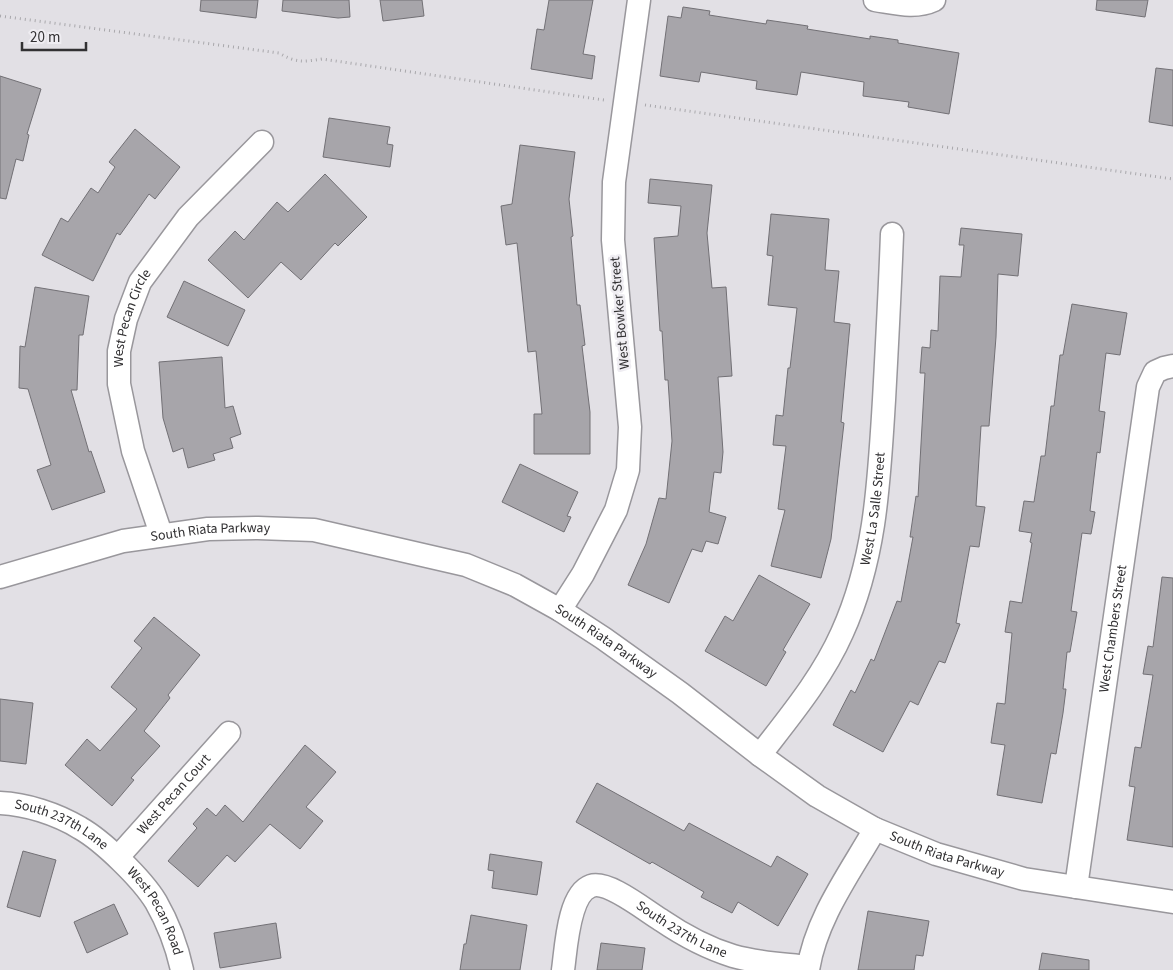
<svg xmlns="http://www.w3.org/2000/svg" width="1173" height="970" viewBox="0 0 1173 970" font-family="'Source Sans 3',sans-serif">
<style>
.building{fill:#a7a5aa;stroke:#727075}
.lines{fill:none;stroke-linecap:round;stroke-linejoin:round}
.minor-casing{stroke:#99979c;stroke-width:25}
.path{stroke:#a8a7ab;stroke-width:3;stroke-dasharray:1 4;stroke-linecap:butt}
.minor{stroke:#fff;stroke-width:22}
.labels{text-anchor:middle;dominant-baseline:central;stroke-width:5;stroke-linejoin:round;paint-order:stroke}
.street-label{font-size:14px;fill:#323133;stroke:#efedf2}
</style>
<rect width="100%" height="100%" fill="#e2e0e5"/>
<g class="building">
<path d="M201,0h57l-2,18 -56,-7z"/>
<path d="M283,0h66l1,17 -12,1 -56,-7z"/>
<path d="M380,0h42l2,16 -41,5z"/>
<path d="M549,0h44l-10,54 12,2 -3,23 -61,-10 6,-40 7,1z"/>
<path d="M1097,0h51l-3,17 -49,-7z"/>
<path d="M683,7l27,4 -1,4 57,9 1,-4 41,6 -1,3 63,10v-3l28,4v3l61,10 -10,61 -41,-7 1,-5 -46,-6 1,-14 -63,-10 -4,23 -41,-6 1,-8 -56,-9 -2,10 -39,-6 8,-60 13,2z"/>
<path d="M1156,68l17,2v56l-24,-4z"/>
<path d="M0,76l41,13 -14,45 2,1 -6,26 -7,-2 -10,40 -6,-1z"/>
<path d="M329,118l61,9 -3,17 6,1 -3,22 -67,-10z"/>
<path d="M135,129l45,38 -25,32 -6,-5 -29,41 -3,-2 -24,48 -51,-26 19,-37 7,4 23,-34 7,5 17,-26 -6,-5z"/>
<path d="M520,145l55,7 -6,47 4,37 -2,1 6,68h3l5,40 -3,1 8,66v42h-56v-40h8l-6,-63 -8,1 -11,-109 -11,2 -5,-39 11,-2z"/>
<path d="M325,174l42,43 -29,29 -3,-3 -34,37 -20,-18 -33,36 -40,-38 27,-29 9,9 33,-38 11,10z"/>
<path d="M650,179l62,6 -5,48 5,55 14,-1 6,89 -14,1 5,75 -2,21 -7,-1 -5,40 17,5 -8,27 -12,-3 -4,11 -10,-3 -23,54 -41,-18 18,-41 13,-46 7,1 6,-58 -4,-61h-3l-3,-49h-2l-6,-93 24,-2 3,-30 -33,-3z"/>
<path d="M771,214l58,5 -4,51 14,1 -5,51 16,2 -9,98 3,1 -13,116 -10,39 -50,-12 14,-56 -7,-1 8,-63 -13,-1 3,-30 7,1 5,-48h2l7,-60 -29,-3 5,-49 -6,-1z"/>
<path d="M961,228l61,6 -4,42 -20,-2 -2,63 -7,89h-8l-5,80 9,1 -6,40 -9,-1 -14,77 4,1 -15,39 -6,-2 -21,44 -8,-4 -27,51 -50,-27 18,-35 4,3 16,-34 3,2 23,-60 4,1 12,-65h-3l6,-41 2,1 7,-124h-5l2,-26 8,1 1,-18 7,1 2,-55 21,1 3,-32h-5z"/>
<path d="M184,281l61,29 -17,36 -61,-29z"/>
<path d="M35,287l54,9 -6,39h-4l-2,55h-6l18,62 2,-1 14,41 -53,18 -15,-40 14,-5 -23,-76 -9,-1 1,-42 5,1z"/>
<path d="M1072,304l55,9 -7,42 -14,-2 -7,58 6,1 -5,41 -3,-1 -7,59 5,1 -4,22 -9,-1 -11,78 6,1 -7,40h-3l-4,37h3l-3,24 -7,41 -5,-1 -9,50 -45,-8 8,-50 -14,-2 6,-40 8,1 7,-71 -7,-1 5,-31 12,2 10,-60 -2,-1 2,-9 -13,-2 5,-30 10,1 7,-46h4l6,-50h3l6,-51h3z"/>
<path d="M222,357l3,51 8,-2 8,28 -11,4 3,10 -20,6 2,6 -27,8 -5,-20 -10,4 -10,-34 -4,-56z"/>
<path d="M520,464l58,28 -11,24 4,1 -7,15 -62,-30z"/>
<path d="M759,575l51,29 -27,46 3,2 -20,34 -61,-35 20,-35 8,5z"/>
<path d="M1162,577l11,1v269l-46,-7 8,-53 -6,-1 6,-39 6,1 12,-73 -10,-1 5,-28 5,1z"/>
<path d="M154,617l46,38 -32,40 2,3 -26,33 16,15 -29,32 3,2 -22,26 -47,-41 22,-26 13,12 37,-42 -26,-22 31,-39 -8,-7z"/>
<path d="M0,699l33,4 -7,61 -26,-3z"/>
<path d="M305,745l31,27 -30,35 17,14 -23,28 -30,-25 -35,38 -8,-7 -29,32 -30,-26 29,-33 -4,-4 14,-16 9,8 9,-11 18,17z"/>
<path d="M597,783l87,48 5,-8 82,44 6,-11 31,18 -30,52 -40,-24 -6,11 -31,-16 3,-5 -52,-30 -2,2 -74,-42z"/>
<path d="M23,851l33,9 -16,57 -33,-10z"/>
<path d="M490,854l52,8 -5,33 -45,-7 2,-17 -6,-1z"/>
<path d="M114,904l14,30 -41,19 -13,-31z"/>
<path d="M868,911l61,10 -6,35 -7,-1 -2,15h-56z"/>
<path d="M471,915l56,10 -7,45h-60l4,-26h2z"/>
<path d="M276,923l5,35 -61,10 -6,-35z"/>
<path d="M601,943l44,5 -3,22h-45z"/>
<path d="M1042,953l47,7v10h-50z"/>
</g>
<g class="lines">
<defs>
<g id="minor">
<path d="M875,0c20,3 40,9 59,0"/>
<path id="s1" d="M161,534l-28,-83 -14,-67v-33l7,-32 14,-37 48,-65 74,-75"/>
<path id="s2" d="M0,577l123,-36 85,-12 50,-1 56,2 152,35 49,20 45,25 43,28 77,55 80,62 57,41 58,33 61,25 88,25 149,23"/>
<path d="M560,610l23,-36 33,-64 12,-40 2,-43 -17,-187 1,-58 25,-182"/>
<path id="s3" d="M760,755c30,-39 62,-77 82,-122 34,-75 37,-152 42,-233 3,-55 6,-111 8,-166"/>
<path id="s4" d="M0,803c26,1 57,11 80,25 23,13 62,51 76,74 12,21 21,45 26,68"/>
<path id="s5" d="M118,857l111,-124"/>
<path id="s6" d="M1076,887l72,-500 7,-15 9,-4 9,-2"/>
<path id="s7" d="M563,970c3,-20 5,-76 28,-84 17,-6 55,25 70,34 22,15 46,28 72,36 24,7 50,8 75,11"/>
<path d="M808,970c8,-52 42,-97 67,-141"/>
</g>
</defs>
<use href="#minor" class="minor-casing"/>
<g class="path">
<path d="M0,16l279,37c17,10 24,9 43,6l282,41"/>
<path d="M645,105l528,74"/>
</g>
<use href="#minor" class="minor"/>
</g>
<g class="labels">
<g class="street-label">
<text transform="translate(620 313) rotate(-95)">West Bowker Street</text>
<text stroke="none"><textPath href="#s1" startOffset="224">West Pecan Circle</textPath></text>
<text stroke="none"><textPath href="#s3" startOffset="276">West La Salle Street</textPath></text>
<text stroke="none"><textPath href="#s2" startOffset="216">South Riata Parkway</textPath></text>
<text stroke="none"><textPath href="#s6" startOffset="261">West Chambers Street</textPath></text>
<text stroke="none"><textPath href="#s2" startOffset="636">South Riata Parkway</textPath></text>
<text stroke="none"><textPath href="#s5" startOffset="84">West Pecan Court</textPath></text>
<text stroke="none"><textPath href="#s4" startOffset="66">South 237th Lane</textPath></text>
<text stroke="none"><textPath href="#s2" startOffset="1041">South Riata Parkway</textPath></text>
<text stroke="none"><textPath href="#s4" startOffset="199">West Pecan Road</textPath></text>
<text stroke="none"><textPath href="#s7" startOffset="194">South 237th Lane</textPath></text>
</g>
</g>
<path d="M22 42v8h64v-8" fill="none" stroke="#323133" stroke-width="2.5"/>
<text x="30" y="42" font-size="15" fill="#323133" stroke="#efedf2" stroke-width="4" paint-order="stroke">20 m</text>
</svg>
